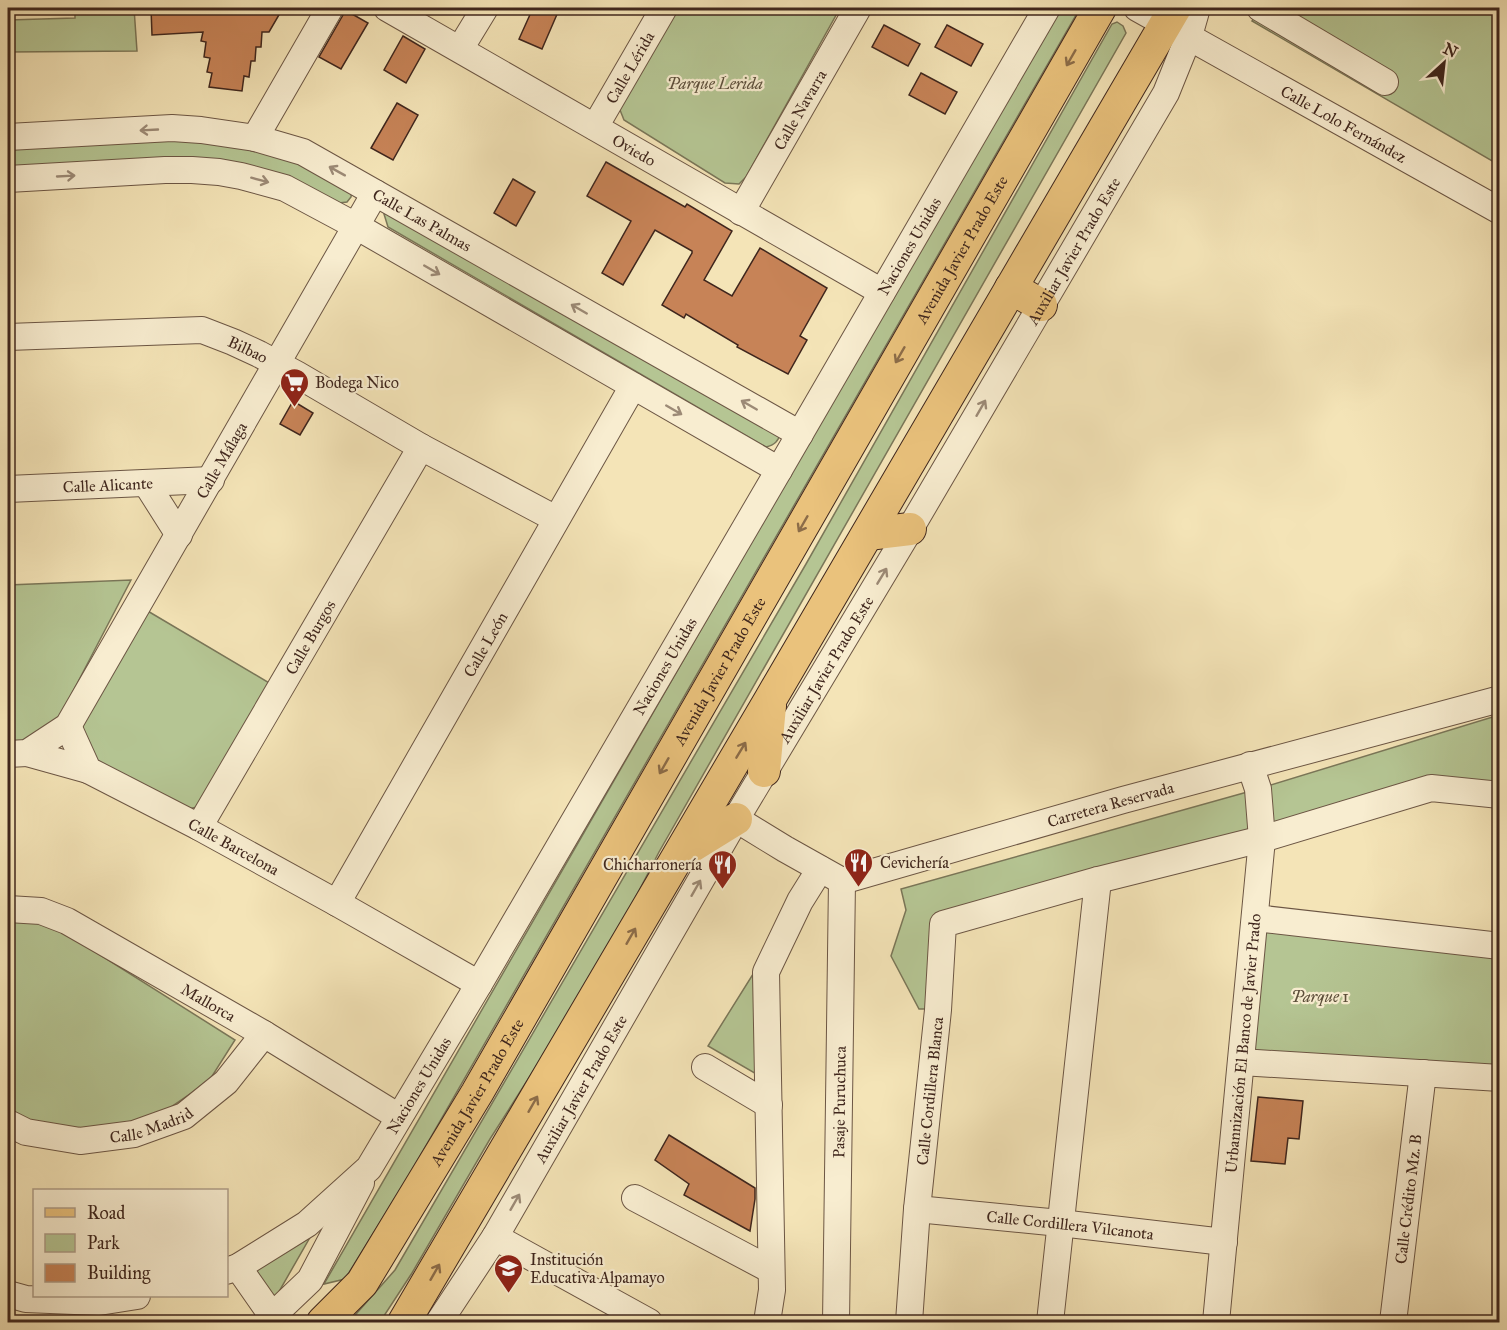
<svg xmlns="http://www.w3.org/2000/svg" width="1507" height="1330" viewBox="0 0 1507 1330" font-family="'IM FELL Great Primer',serif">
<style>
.green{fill:#b5c593;stroke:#7a7658;stroke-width:1.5}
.building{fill:#c78357;stroke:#3f261d;stroke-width:1.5}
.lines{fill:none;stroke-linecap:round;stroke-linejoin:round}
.minor-casing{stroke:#6c5644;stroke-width:28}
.major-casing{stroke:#3f261d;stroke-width:34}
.minor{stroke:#f8edd0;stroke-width:26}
.major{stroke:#eac27c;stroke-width:32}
.oneway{stroke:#8c6c48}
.oneway2{stroke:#9c8a76}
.labels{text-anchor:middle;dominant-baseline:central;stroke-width:4.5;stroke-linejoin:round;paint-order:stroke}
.street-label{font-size:16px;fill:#3f261d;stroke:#f8edd0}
.park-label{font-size:16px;font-style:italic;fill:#5c4e3a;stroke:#f8edd0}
.poi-label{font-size:16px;fill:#3f261d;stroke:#f8edd0;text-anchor:start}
</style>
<rect width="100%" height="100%" fill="#f4e4b7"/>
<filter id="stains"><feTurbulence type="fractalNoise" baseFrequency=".00333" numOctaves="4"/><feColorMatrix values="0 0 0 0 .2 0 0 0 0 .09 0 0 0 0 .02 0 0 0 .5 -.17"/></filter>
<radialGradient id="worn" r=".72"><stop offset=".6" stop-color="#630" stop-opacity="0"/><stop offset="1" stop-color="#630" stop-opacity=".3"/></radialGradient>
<g class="green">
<path d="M75,8h59l3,43 -129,1v-32l67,-2z"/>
<path d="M676,8h164l-94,169 -7,7 -14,-1 -101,-63 -4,-10 1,-9z"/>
<path d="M1059,8h21l-675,1174 -60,97 -21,5z"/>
<path d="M1260,8h239v157l-247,-144z"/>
<path d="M1117,22l6,4 3,7 -467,819 -28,54 -59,104 -82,129 -78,134 -32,49h-31l46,-52 411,-706 306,-540z"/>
<path d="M119,139l106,2 54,13 73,35 -1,8 -4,5 -8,1 -54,-22 -277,-13v-23z"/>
<path d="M386,210l395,223c-3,8 -6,12 -15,14l-378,-220 -4,-13z"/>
<path d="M131,580l-75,144 -15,14 -33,7v-160z"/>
<path d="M146,610l125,74 -74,123 -13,3 -90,-45 -13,-37z"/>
<path d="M1499,715v79l-68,-6 -486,137 -8,84h-18l-28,-53 15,-46 -5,-21 357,-100z"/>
<path d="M1255,918l244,28v132l-258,-17z"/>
<path d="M8,922h40l187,118 -26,41 -47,32 -56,15h-51l-47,-15z"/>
<path d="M760,963l-2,112 -50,-29z"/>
<path d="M316,1227l-43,75 -20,-31z"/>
</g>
<g class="building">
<path d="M151,8h132l-14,24h-7l-1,15h-5l-1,14h-4l-2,16 -5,-1 -2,15 -33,-4 3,-14 -5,-1 3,-14 -6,-1 2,-15 -5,-1 2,-9 -51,3z"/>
<path d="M533,8h14l11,4 -16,37 -23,-10z"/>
<path d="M345,10l23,13 -27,46 -22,-12 24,-42z"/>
<path d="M884,25l36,19 -12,22 -36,-19z"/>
<path d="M947,25l36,19 -12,22 -36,-19z"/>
<path d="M403,36l22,13 -19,34 -22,-13z"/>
<path d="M921,73l36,19 -12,22 -36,-19z"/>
<path d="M397,103l21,12 -25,45 -22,-12z"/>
<path d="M606,162l79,45 2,-3 45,27 -28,49 28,16 28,-48 67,40 -27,48 7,4 -19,34 -51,-27 1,-2 -52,-31 -2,4 -22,-13 30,-52v-2l-37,-21 -32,55 -21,-12 29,-52 -44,-25z"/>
<path d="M513,179l22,13 -19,34 -22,-13z"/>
<path d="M293,401l20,12 -13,22 -20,-11z"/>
<path d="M1258,1097l45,4 -4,38 -11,-1 -3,26 -34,-3z"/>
<path d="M669,1135l86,53v11l-5,32 -66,-36 5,-11 -34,-24z"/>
</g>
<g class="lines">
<defs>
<g id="minor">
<path id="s1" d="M387,8l495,284"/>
<path id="s2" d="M1137,8l363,203"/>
<path d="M1260,8l125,74"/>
<path d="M460,49l25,-41"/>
<path id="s3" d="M595,127l69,-119"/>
<path id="s4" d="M8,137l164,-9 29,2 54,8 48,14 497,282"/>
<path d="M255,138l75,-130"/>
<path d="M8,179l157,-9h27l27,2 22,4 44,12 71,38 423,244"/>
<path id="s5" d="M741,212l117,-204"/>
<path id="s6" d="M8,337l194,-7 31,12 26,12 39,21 123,72 135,72"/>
<path d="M146,483l33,52"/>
<path id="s7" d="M8,489l203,-9"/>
<path id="s8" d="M68,726l20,44 111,57 138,76 142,81"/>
<path d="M27,753l61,17"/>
<path id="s9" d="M8,754l19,-1 41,-27 307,-533"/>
<path id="s10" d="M736,819l49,30 57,32 281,-81 377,-101"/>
<path id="s11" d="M199,827l222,-380"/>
<path id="s12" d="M337,903l296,-517"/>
<path id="s13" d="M8,909l33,2 26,10 197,113 135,83"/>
<path d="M1255,918l245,28"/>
<path d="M1241,1062l259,16"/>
<path d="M705,1067l64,38"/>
<path id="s14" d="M8,1123l18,9 54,9 54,-7 50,-18 42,-34 38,-48"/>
<path d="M635,1198l136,72"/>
<path id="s15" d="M917,1209l143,14 164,19"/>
<path d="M495,1237l154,85"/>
<path d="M238,1267l35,50"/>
<path id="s16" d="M226,1271l12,-4 69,-43 62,-56 110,-184 300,-514 268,-462"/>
<path d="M8,1294l18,5 73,3 38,-6"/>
<path d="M266,1322l44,-42 51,-97"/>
<path id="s17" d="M439,1322l56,-85 241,-418 174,-290 256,-436 23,-57 8,-28"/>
<path d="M767,1322l5,-32 -6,-318 34,-71 20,-32"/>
<path id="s18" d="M836,1322l6,-441"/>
<path id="s19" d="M909,1322l8,-113 21,-199 5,-86 155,-44 164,-41 169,-51 69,7"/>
<path d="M1050,1322l48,-442"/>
<path id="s20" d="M1216,1322l46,-483 -4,-50 -8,-24"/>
<path id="s21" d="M1393,1322l30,-249"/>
</g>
<g id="major">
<path d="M1011,288l30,17"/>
<path d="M868,534l42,-5"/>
<path d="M764,771l6,-65"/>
<path d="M681,853l55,-34"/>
<path id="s22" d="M323,1322l39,-39 115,-190 623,-1085"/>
<path d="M404,1322l366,-622 405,-692"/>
</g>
</defs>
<use href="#minor" class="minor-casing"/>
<use href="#major" class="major-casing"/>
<use href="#minor" class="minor"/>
<use href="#major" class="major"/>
</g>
<defs><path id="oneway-shaft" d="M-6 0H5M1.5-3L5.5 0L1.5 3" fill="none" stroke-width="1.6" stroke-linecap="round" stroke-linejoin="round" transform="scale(1.5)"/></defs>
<g class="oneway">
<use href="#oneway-shaft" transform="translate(1071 58) rotate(120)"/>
<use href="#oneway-shaft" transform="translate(900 355) rotate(120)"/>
<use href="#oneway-shaft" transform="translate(803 524) rotate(120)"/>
<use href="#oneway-shaft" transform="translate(741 750) rotate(-59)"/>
<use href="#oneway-shaft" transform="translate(664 766) rotate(120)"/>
<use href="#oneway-shaft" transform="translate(631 936) rotate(-60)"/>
<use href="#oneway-shaft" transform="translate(533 1104) rotate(-60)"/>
<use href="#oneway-shaft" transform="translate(435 1272) rotate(-60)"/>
</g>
<g class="oneway2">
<use href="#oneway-shaft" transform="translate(149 130) rotate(177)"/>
<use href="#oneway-shaft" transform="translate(337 171) rotate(-151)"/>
<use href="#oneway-shaft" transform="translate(66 176) rotate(-3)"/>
<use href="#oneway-shaft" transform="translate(260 180) rotate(15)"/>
<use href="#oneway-shaft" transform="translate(432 270) rotate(30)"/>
<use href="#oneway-shaft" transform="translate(579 309) rotate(-150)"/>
<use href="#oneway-shaft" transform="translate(749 405) rotate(-150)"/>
<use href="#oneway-shaft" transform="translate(981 408) rotate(-60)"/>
<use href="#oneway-shaft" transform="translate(674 410) rotate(30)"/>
<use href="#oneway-shaft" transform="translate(882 576) rotate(-59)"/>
<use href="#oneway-shaft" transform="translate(696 888) rotate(-60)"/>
<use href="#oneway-shaft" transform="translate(515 1202) rotate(-60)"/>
</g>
<defs>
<symbol id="supermarket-pin" viewBox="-11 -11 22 30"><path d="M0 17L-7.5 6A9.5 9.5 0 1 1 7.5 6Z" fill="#8f2418" stroke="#f8edd0"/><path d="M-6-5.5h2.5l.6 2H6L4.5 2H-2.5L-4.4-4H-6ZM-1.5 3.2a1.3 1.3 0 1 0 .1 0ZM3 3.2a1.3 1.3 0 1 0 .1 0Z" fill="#fff"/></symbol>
<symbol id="restaurant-pin" viewBox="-11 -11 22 30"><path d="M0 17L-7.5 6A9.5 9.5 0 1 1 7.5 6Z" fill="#8f2418" stroke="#f8edd0"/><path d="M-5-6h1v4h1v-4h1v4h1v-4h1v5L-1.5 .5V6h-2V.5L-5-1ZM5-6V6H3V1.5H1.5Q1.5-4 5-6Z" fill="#fff"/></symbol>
<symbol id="school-pin" viewBox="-11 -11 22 30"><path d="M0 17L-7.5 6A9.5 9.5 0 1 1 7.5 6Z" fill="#8f2418" stroke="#f8edd0"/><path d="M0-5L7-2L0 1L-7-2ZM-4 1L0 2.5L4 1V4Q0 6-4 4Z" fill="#fff"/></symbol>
</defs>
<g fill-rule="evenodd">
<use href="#supermarket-pin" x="278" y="366" width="33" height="45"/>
<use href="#restaurant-pin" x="842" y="846" width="33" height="45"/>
<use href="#restaurant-pin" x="706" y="848" width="33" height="45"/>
<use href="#school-pin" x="492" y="1252" width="33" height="45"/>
</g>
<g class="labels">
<g class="street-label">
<text stroke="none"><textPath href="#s3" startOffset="69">Calle Lérida</textPath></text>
<text stroke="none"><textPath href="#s5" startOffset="118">Calle Navarra</textPath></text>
<text stroke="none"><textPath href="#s2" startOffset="237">Calle Lolo Fernández</textPath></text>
<text stroke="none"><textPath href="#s1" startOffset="285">Oviedo</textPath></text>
<text stroke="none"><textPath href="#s4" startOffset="435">Calle Las Palmas</textPath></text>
<text stroke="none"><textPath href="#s16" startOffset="1246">Naciones Unidas</textPath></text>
<text stroke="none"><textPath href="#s22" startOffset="1250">Avenida Javier Prado Este</textPath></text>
<text stroke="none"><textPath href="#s17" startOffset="1245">Auxiliar Javier Prado Este</textPath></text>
<text stroke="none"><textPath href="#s6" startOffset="244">Bilbao</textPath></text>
<text stroke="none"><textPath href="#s9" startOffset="375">Calle Málaga</textPath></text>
<text stroke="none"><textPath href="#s7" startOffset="100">Calle Alicante</textPath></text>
<text stroke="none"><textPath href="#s11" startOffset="220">Calle Burgos</textPath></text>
<text stroke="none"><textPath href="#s12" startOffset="298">Calle León</textPath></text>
<text stroke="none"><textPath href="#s16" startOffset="760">Naciones Unidas</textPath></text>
<text stroke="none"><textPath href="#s17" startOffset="759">Auxiliar Javier Prado Este</textPath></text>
<text stroke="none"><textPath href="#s22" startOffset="764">Avenida Javier Prado Este</textPath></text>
<text stroke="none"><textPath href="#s10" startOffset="402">Carretera Reservada</textPath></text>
<text stroke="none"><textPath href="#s8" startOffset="213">Calle Barcelona</textPath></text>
<text stroke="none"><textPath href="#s13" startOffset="224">Mallorca</textPath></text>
<text stroke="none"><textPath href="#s20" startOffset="280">Urbannización El Banco de Javier Prado</textPath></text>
<text stroke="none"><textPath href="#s16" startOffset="274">Naciones Unidas</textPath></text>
<text stroke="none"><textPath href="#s17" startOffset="273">Auxiliar Javier Prado Este</textPath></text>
<text stroke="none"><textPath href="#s19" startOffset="232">Calle Cordillera Blanca</textPath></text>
<text stroke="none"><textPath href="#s22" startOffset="278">Avenida Javier Prado Este</textPath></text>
<text stroke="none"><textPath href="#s18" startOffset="220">Pasaje Puruchuca</textPath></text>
<text stroke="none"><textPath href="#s14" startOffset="148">Calle Madrid</textPath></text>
<text stroke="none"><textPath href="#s21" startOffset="124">Calle Crédito Mz. B</textPath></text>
<text stroke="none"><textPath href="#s15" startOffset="154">Calle Cordillera Vilcanota</textPath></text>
</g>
<g class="park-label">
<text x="715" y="83">Parque Lerida</text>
<text x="1320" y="996">Parque 1</text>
</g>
<g class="poi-label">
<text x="315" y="382">Bodega Nico</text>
<text x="880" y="862">Cevichería</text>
<text x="702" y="864" text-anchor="end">Chicharronería</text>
<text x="530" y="1259">Institución<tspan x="530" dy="18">Educativa Alpamayo</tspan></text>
</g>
</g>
<rect width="1507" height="1330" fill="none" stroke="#f4e4b7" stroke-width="30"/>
<rect x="9" y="9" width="1489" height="1312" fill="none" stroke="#3f261d" stroke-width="3"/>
<rect x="15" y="15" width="1477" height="1300" fill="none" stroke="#3f261d" stroke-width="1.5"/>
<rect x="33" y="1189" width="195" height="108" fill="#f8edd0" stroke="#ae9d88" stroke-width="1.5"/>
<rect x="45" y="1208" width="30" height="9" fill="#eac27c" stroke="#ae9d88" stroke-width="1.5"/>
<text x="87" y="1219" font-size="18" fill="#3f261d">Road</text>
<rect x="45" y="1234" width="30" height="18" fill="#b5c593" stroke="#ae9d88" stroke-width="1.5"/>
<text x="87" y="1249" font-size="18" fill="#3f261d">Park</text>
<rect x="45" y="1264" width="30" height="18" fill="#c78357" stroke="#ae9d88" stroke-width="1.5"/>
<text x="87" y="1279" font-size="18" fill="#3f261d">Building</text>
<g transform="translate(1444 63) rotate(27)" stroke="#f8edd0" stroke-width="4.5" paint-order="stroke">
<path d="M0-4.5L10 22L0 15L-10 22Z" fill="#3f261d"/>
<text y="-9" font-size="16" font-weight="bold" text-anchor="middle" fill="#3f261d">N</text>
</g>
<rect width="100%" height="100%" filter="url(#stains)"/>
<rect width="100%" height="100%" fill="url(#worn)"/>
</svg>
